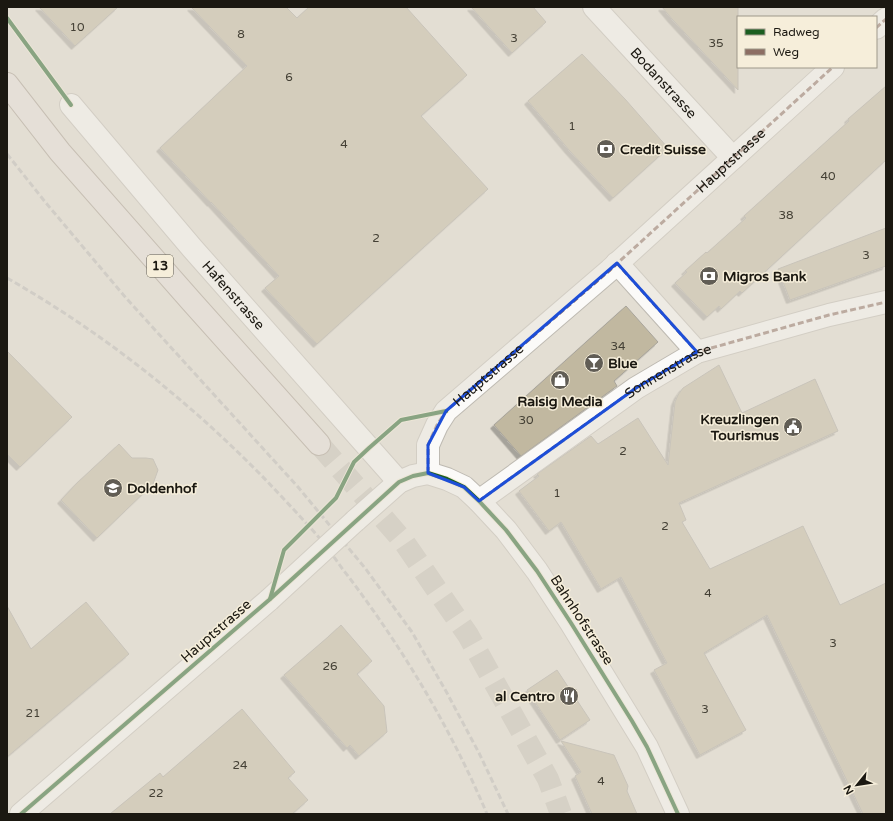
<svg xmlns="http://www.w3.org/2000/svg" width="893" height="821" viewBox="0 0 893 821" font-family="'Varela Round',sans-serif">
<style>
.building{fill:#c1b8a0;stroke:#a8a49b;filter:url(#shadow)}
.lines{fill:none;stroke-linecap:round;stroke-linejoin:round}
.primary-tunnel{stroke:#c5c0b6;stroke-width:22;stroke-dasharray:22 11;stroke-linecap:butt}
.minor-casing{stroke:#bebab2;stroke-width:24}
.primary-casing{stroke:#a4998d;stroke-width:24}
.minor{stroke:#fbfaf8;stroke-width:22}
.primary{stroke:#e7e1dc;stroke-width:22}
.rail{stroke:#bab9b7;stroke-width:3;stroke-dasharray:6 3;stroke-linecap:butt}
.minor-bridge-casing{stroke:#bebab2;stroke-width:24;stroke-linecap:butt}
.minor-bridge{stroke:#fbfaf8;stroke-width:22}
.quiet{stroke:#8d6e63;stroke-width:3;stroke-dasharray:6 3;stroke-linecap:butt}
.cycleway-casing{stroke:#f6eeda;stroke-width:6}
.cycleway{stroke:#1b5e20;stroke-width:4}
.marked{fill:none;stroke:#1d4ed8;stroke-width:3;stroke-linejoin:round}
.labels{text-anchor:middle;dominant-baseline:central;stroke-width:3;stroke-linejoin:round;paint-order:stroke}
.number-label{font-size:12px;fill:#444035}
.shield{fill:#f6eeda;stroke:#5d584d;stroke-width:1}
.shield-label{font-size:13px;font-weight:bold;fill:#1b1811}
.street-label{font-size:14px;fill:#1b1811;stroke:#f6eeda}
.poi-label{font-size:14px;font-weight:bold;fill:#1b1811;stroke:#f6eeda;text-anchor:start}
</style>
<defs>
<filter id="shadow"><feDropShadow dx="-3.5" dy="3.5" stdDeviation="0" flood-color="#0004"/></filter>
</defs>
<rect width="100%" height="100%" fill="#e3ded3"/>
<g class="building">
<path d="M39,7h79l-43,39z"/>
<path d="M191,7h95l11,11 12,-11h97l61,68 -46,41 67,73 -171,155 -52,-56 14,-12 -68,-74v1l-51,-55 87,-82z"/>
<path d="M471,7h62l13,15 -34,31z"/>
<path d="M662,7h76v83l-66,-71z"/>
<path d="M582,54l43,45 43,49 -55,50 -44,-48 -41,-49z"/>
<path d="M886,86v74l-144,133 -2,-2 -19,18 -2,-3 -12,11 -32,-34 12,-11 -2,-1 21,-19 1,1 39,-35 -2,-2 105,-95 -1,-2z"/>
<path d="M886,228v38l-96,34 -12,-31z"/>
<path d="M626,306l32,36 -44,39 3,5 -96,70 -27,-31z"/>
<path d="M7,351l65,66 -52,50 -13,-13z"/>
<path d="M719,365l23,48 73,-34 23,52 -159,72 7,17 -4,2 28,47 93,-43 37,79 46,-22v231h-23l-96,-199 -63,38 42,77 -46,25 -46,-85 13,-7 -46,-86 -20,12 -40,-67 -12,9 -30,-40 20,-15 -2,-2 54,-38 7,8 40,-26 30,47 7,-63 3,-7 5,-7z"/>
<path d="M119,444l13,14h14l7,1 5,11 -5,14 -56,54 -36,-38 16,-17z"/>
<path d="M86,602l43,52 -122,103v-151l24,43z"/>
<path d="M341,625l31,36 -15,13 27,32 3,26 -28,24 -9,-11 -3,3 -63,-73 44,-38z"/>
<path d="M557,670l33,50 -30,20 -33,-50z"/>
<path d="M242,709l53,63 -7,6 20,22 -16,14h-182l50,-41 3,4z"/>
<path d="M561,741l53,14 14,31 -1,5 10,23h-45l-17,-38 6,-4z"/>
</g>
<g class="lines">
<path class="primary-tunnel" d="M319,444l85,98 64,93 80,144 13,35"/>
<defs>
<g id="minor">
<path id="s1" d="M594,7l139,151"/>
<path d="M876,28l10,-9"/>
<path id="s2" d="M71,105l121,143 207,234"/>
<path d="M617,263l80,89"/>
<path id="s3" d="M428,473v-28l9,-20 9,-14 164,-141 223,-203"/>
<path id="s4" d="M479,501l157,-113 61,-36 132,-37 57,-13"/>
<path d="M355,521l44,-39 14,-6 15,-3 19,6 17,8 15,14 27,29 31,41 34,52 76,124 31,67"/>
<path d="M21,814l248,-214"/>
</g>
<path id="primary" d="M7,84l53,68 132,150 127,142"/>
</defs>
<use href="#minor" class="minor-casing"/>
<use href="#primary" class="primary-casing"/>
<use href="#minor" class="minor"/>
<use href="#primary" class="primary"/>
<g class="rail">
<path d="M7,154l39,49 80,95 172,189 67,81 47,64 35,61 32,60 29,61"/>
<path d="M7,278c96,55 178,120 255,198 20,21 41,43 60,65 9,11 17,24 26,35 56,74 103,153 139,238"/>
</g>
<defs>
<path id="minor-bridge" d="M269,600l86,-79"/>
</defs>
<use href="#minor-bridge" class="minor-bridge-casing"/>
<use href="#minor-bridge" class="minor-bridge"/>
<g class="quiet">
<path d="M876,28l10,-9"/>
<path d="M617,263l80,89"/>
<path d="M428,473v-28l9,-20 9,-14 164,-141 223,-203"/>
<path d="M479,501l157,-113 61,-36 132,-37 57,-13"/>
</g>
<defs>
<g id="cycleway">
<path d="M7,18l64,87"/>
<path d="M270,599l14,-49 52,-52 18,-36 15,-14 32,-28 45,-9"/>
<path d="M21,814l248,-214 130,-118 14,-6 15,-3 19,6 17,8 15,14 27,29 31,41 34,52 61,98 15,26 31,67"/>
</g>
</defs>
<use href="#cycleway" class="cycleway-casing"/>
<use href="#cycleway" class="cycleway"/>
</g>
<path d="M0 0H893V821H0ZM617,263l80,89 -61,36 -157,113 -15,-14 -36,-14v-28l18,-34z" fill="#e3ded3" fill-opacity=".55" fill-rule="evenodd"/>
<path class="marked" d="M617,263l80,89 -61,36 -157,113 -15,-14 -36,-14v-28l18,-34z"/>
<defs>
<symbol id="bank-disc" viewBox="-11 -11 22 22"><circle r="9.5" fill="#615d55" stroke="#f6eeda"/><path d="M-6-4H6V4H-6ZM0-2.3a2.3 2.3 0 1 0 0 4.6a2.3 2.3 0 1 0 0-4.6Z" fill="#fff"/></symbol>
<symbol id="bar-disc" viewBox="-11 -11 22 22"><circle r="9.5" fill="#615d55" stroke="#f6eeda"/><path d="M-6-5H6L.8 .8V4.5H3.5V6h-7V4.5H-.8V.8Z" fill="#fff"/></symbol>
<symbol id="shop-disc" viewBox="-11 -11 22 22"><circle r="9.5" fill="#615d55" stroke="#f6eeda"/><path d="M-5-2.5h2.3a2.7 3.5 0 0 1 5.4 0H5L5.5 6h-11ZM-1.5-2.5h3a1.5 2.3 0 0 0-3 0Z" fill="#fff"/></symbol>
<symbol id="civic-disc" viewBox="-11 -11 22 22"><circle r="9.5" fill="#615d55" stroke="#f6eeda"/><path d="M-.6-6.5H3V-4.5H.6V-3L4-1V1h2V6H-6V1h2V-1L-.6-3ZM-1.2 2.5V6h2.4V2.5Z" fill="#fff"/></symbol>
<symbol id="school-disc" viewBox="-11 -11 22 22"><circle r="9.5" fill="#615d55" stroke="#f6eeda"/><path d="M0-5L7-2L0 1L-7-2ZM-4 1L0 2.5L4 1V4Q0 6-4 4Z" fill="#fff"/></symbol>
<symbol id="restaurant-disc" viewBox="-11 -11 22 22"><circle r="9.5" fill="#615d55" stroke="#f6eeda"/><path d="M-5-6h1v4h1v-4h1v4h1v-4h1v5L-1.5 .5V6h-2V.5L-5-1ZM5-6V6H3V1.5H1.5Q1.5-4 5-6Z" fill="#fff"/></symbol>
</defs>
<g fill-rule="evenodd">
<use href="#bank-disc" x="595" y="138" width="22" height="22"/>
<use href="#bank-disc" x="698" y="265" width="22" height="22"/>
<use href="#bar-disc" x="583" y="352" width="22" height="22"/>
<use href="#shop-disc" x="549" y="369" width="22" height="22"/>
<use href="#civic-disc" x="782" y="416" width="22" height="22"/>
<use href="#school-disc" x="102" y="477" width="22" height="22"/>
<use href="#restaurant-disc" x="558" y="685" width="22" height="22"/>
</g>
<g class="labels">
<g class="number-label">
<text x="77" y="27">10</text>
<text x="241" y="34">8</text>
<text x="514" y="38">3</text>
<text x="716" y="43">35</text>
<text x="289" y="77">6</text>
<text x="572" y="126">1</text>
<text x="344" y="144">4</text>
<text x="828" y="176">40</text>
<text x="786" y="215">38</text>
<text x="376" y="238">2</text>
<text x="866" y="255">3</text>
<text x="618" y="346">34</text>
<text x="526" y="420">30</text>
<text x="623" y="451">2</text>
<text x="557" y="493">1</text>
<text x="665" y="526">2</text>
<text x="708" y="593">4</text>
<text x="833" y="643">3</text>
<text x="330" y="666">26</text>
<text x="705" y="709">3</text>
<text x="33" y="713">21</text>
<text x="240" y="765">24</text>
<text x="601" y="781">4</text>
<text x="156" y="793">22</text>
</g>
<rect class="shield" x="147" y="255" width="26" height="22" rx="3"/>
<g class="shield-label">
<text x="160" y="266">13</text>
</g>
<g class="street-label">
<text stroke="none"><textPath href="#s1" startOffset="103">Bodanstrasse</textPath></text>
<text stroke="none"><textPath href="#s3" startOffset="446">Hauptstrasse</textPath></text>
<text stroke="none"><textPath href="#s2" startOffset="250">Hafenstrasse</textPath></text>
<text stroke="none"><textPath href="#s4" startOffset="230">Sonnenstrasse</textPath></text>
<text stroke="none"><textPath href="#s3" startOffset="122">Hauptstrasse</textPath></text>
<text transform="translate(582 620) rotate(57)">Bahnhofstrasse</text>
<text transform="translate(216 631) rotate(-41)">Hauptstrasse</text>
</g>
<g class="poi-label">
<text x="620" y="149">Credit Suisse</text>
<text x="723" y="276">Migros Bank</text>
<text x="608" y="363">Blue</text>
<text x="560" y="401" text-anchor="middle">Raisig Media</text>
<text x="779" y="419" text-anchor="end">Kreuzlingen<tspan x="779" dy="16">Tourismus</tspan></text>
<text x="127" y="488">Doldenhof</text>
<text x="555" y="696" text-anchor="end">al Centro</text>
</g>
</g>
<rect width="893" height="821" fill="none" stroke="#1b1811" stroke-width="16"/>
<rect x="737" y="16" width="140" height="52" fill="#f6eeda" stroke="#9e988a"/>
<rect x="745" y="29" width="20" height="6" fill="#1b5e20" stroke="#9e988a"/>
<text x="773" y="36" font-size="12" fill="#1b1811">Radweg</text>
<rect x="745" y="49" width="20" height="6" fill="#8d6e63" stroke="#9e988a"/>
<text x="773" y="56" font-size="12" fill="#1b1811">Weg</text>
<g transform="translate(857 785) rotate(240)" stroke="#f6eeda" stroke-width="3" paint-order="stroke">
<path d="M0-3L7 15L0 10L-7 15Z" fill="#1b1811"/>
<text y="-6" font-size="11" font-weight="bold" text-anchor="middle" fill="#1b1811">N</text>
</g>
</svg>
